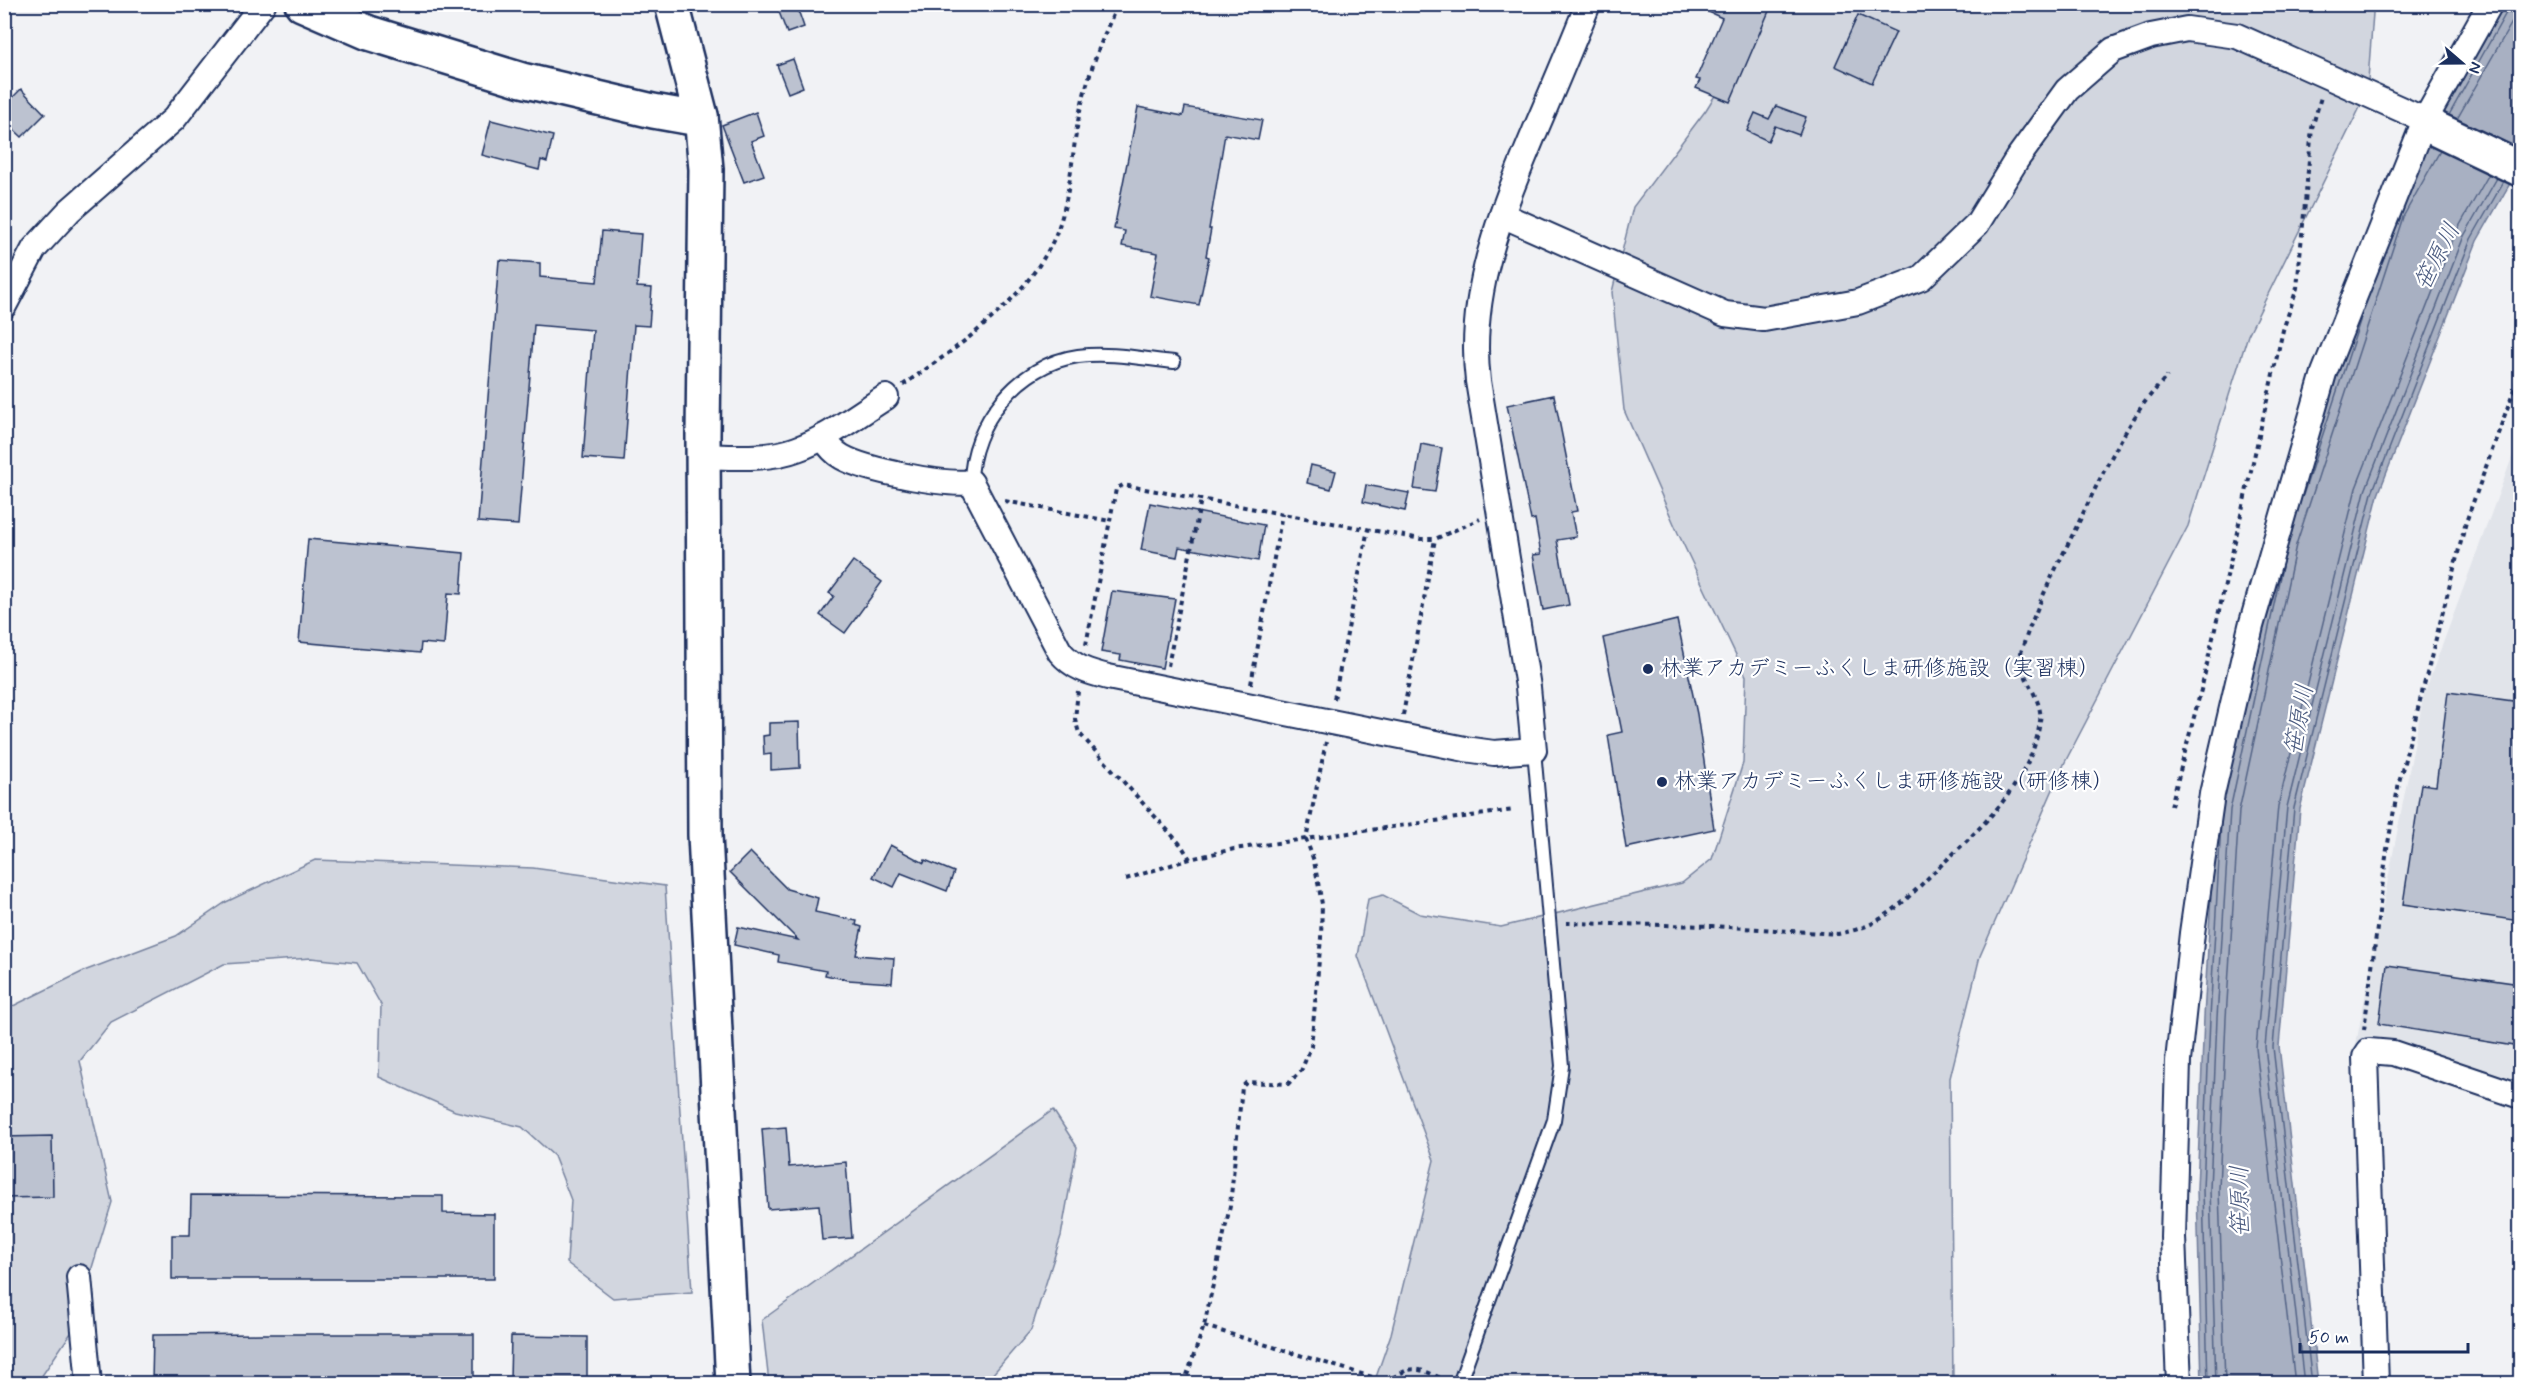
<svg xmlns="http://www.w3.org/2000/svg" width="2525" height="1388" viewBox="0 0 2525 1388" font-family="Mynerve,'Klee One',sans-serif">
<style>
.built{fill:#e1e4ea}
.green{fill:#d2d6df;stroke:#76829e;stroke-width:1.5}
.water{fill:#a8b0c2;stroke:#707c9a;stroke-width:1.5}
.lines{fill:none;stroke-linecap:round;stroke-linejoin:round}
.shore{stroke:#536386;stroke-width:1.5}
.building{fill:#bcc2d0;stroke:#1b2f5e;stroke-width:1.5}
.lane-casing{stroke:#1b2f5e;stroke-width:16}
.street-casing{stroke:#1b2f5e;stroke-width:28}
.secondary-casing{stroke:#1b2f5e;stroke-width:38}
.path{stroke:#1b2f5e;stroke-width:4;stroke-dasharray:4.5 4.5;stroke-linecap:butt}
.lane{stroke:#fff;stroke-width:12}
.street{stroke:#fff;stroke-width:24}
.secondary{stroke:#fff;stroke-width:33}
.poi-dot{fill:#1b2f5e;stroke:#fff;stroke-width:2}
.labels{text-anchor:middle;dominant-baseline:central;stroke-width:4.5;stroke-linejoin:round;paint-order:stroke}
.poi-label{font-size:22px;fill:#1b2f5e;stroke:#fff;text-anchor:start}
.water-label{font-size:24px;font-style:italic;fill:#4c5c81;stroke:#fff}
</style>
<rect width="100%" height="100%" fill="#f1f2f5"/>
<filter id="ink" filterUnits="userSpaceOnUse"><feTurbulence type="fractalNoise" baseFrequency=".0167" numOctaves="2"/><feDisplacementMap in="SourceGraphic" scale="12" xChannelSelector="R" yChannelSelector="G"/><feConvolveMatrix kernelMatrix="1 2 1 2 8 2 1 2 1" color-interpolation-filters="sRGB"/></filter>
<g filter="url(#ink)">
<path class="built" d="M2520,436v652l-165,-39 69,-355z"/>
<g class="green">
<path d="M1771,5h599l3,8 -6,80 -119,242 -60,191 -123,236 -85,194 -30,122 3,305h-579l17,-49 43,-174 -76,-204 10,-57 15,-4 37,19 81,13 181,-44 30,-24 31,-96 3,-87 -68,-143 -54,-123 -12,-118 21,-85 73,-97z"/>
<path d="M315,860l218,8 132,18 27,406 -79,6 -46,-35 4,-63 -17,-44 -32,-29 -67,-16 -76,-34 2,-72 -24,-42 -46,-5 -87,6 -113,58 -31,39 32,141 -39,128 -36,53 -32,1v-374l79,-39 92,-35 50,-34z"/>
<path d="M1053,1110l24,37 -16,89 -30,94 -46,53h-216l-7,-63z"/>
</g>
<path class="water" d="M2496,5h24v161l-43,75 -99,254 -78,314 -21,237 39,337 -116,1 -5,-195 7,-172 12,-209 58,-269 108,-331z"/>
<g class="lines">
<g class="shore">
<path d="M2449,115l57,-102 2,-9"/>
<path d="M2457,119l58,-102 2,-13"/>
<path d="M2303,495l58,-177"/>
<path d="M2208,1384l-5,-195 7,-171 11,-194"/>
<path d="M2216,1384l-6,-195 7,-171 13,-208 52,-243"/>
<path d="M2225,1384l-6,-195 7,-171 13,-207 57,-266 107,-328 37,-66"/>
<path d="M2295,1384l-39,-336 22,-242 78,-318 100,-256 33,-58"/>
<path d="M2304,1384l-39,-337 22,-240 78,-316 99,-255 33,-58"/>
<path d="M2312,1384l-39,-337 21,-239 78,-315 99,-254 33,-58"/>
</g>
</g>
<g class="building">
<path d="M776,4h20l8,23 -17,6z"/>
<path d="M1691,4h81l-42,98 -34,-14 4,-8 -4,-1 26,-61z"/>
<path d="M1858,15l38,17 -24,51 -37,-17z"/>
<path d="M793,59l10,28 -15,6 -11,-28z"/>
<path d="M21,89l24,25 -23,23 -18,-17v-14z"/>
<path d="M1776,106l30,11 -7,18 -24,-9 -7,15 -21,-10 8,-18 14,6z"/>
<path d="M1138,107l45,9 2,-9 77,13 -4,20 -33,-6 -16,95h2l-5,27 3,1 -10,48 -49,-9 8,-43 -36,-7 3,-15 -11,-2z"/>
<path d="M756,112l8,24 -13,5 13,34 -20,7 -22,-57z"/>
<path d="M491,120l62,16 -6,26 -6,-2 -2,10 -57,-15z"/>
<path d="M602,231l39,3 -4,53 15,1 -3,38 -15,-1 -10,136 -41,-3 10,-128 -59,-5 -16,200 -40,-3 21,-262 41,3v14l57,5z"/>
<path d="M1554,395l23,116 -6,1 5,25 -19,3 12,65 -26,5 -10,-55 8,-1 -6,-35 -4,1 -24,-115z"/>
<path d="M1421,444l21,4 -7,44 -21,-3z"/>
<path d="M1311,465l25,6 -5,18 -24,-6z"/>
<path d="M1366,485l43,8 -4,18 -42,-9z"/>
<path d="M1150,503l114,22 -6,36 -79,-14 -2,10 -36,-7z"/>
<path d="M308,539l156,14 -3,41 -13,-1 -4,52 -23,-2 -1,10 -121,-11z"/>
<path d="M853,561l29,21 -37,51 -25,-18 14,-19 -5,-3z"/>
<path d="M1112,591l63,8 -13,69 -42,-8 1,-5 -20,-3z"/>
<path d="M1677,620l20,94 17,115 -88,19 -18,-113 14,-3 -19,-94z"/>
<path d="M2448,692l72,10v219l-117,-17 18,-120 15,2z"/>
<path d="M799,722l1,46 -29,2v-16l-7,1 -1,-19 6,-1v-12z"/>
<path d="M890,845l34,18 1,-3 29,12 -7,19 -46,-18 -7,14 -21,-10z"/>
<path d="M750,852l37,37 31,9 -3,14 42,9 -1,4 6,2 -6,28 38,3 -2,25 -44,-3 -23,-5 1,-4 -48,-9 1,-7 -45,-10 4,-18 60,13 -68,-68z"/>
<path d="M2387,965l133,19v63l-141,-23z"/>
<path d="M786,1127l3,40 57,-5 6,76 -30,2 -3,-35 -51,4 -6,-80z"/>
<path d="M52,1136l1,61 -49,1v-61z"/>
<path d="M191,1195l252,1v17l51,1v65h-322v-44h18z"/>
<path d="M261,1334h213v49h-322l1,-48z"/>
<path d="M511,1336l76,1v42l-77,1z"/>
</g>
<g class="lines">
<defs>
<g id="lane">
<path d="M971,482c0,-58 48,-118 107,-126 32,-4 65,3 96,6"/>
<path d="M1459,1384l95,-264 8,-54 -28,-316"/>
</g>
<g id="street">
<path d="M1502,215l223,99 39,5 94,-17 63,-24 56,-54 40,-65 50,-69 46,-40 38,-14 36,-7 50,7 188,84"/>
<path d="M4,306l30,-57 35,-38 105,-92 89,-115"/>
<path d="M823,437c5,8 10,15 19,20 23,13 103,29 129,25l89,170c14,16 28,20 48,25l357,72 29,4 40,-3 -6,-63 -50,-306c-11,-88 24,-171 57,-250 18,-42 36,-84 53,-127"/>
<path d="M703,456c30,1 65,4 94,-7 31,-11 60,-34 89,-52"/>
<path d="M79,1277l10,107"/>
<path d="M2179,1384l-6,-147 5,-176 14,-128 20,-139 39,-168 73,-253 101,-253 65,-116"/>
<path d="M2376,1384l-11,-327 4,-6 24,2 127,43"/>
</g>
<g id="secondary">
<path d="M302,4l67,29 153,47 131,31 34,6 14,-1"/>
<path d="M672,4l29,112 5,53 -3,266 2,400 28,549"/>
<path d="M2425,120l11,9 84,40"/>
</g>
</defs>
<use href="#lane" class="lane-casing"/>
<use href="#street" class="street-casing"/>
<use href="#secondary" class="secondary-casing"/>
<g class="path">
<path d="M903,385c55,-38 120,-82 150,-144 18,-39 18,-84 26,-125 8,-39 22,-76 39,-112"/>
<path d="M1005,501l105,20"/>
<path d="M1086,645l30,-156 7,-4 298,54h14l45,-20"/>
<path d="M1168,666l33,-167"/>
<path d="M1251,684l31,-170"/>
<path d="M1078,691l-3,28 4,14 102,112 9,14"/>
<path d="M1334,699l34,-170"/>
<path d="M1403,715l32,-176"/>
<path d="M2171,806l31,-120 81,-356 14,-42 15,-160 9,-31"/>
<path d="M1126,879l64,-20 44,-10 280,-39"/>
<path d="M1566,923l146,3 126,8c14,-3 30,-7 42,-15 21,-13 38,-31 55,-48 43,-41 97,-87 105,-150 4,-25 -26,-48 -18,-72 13,-40 33,-79 52,-117 20,-41 39,-82 64,-120 8,-13 19,-24 29,-36"/>
<path d="M2364,1030l23,-181 12,-67 67,-260 54,-149"/>
<path d="M1204,1326l181,55c8,-3 15,-8 23,-11 12,-3 25,5 35,9"/>
<path d="M1184,1384l20,-58 26,-120 12,-119 5,-5 41,2 13,-13 10,-24 10,-109 1,-34 -8,-43 -8,-22 20,-97"/>
</g>
<use href="#lane" class="lane"/>
<use href="#street" class="street"/>
<use href="#secondary" class="secondary"/>
</g>
</g>
<g class="poi-dot">
<circle cx="1648" cy="669" r="6"/>
<circle cx="1662" cy="782" r="6"/>
</g>
<g class="labels">
<g class="poi-label">
<text x="1660" y="669">林業アカデミーふくしま研修施設（実習棟）</text>
<text x="1674" y="782">林業アカデミーふくしま研修施設（研修棟）</text>
</g>
<g class="water-label">
<text transform="translate(2438 257) rotate(-63)">笹原川</text>
<text transform="translate(2300 720) rotate(-80)">笹原川</text>
<text transform="translate(2241 1201) rotate(-91)">笹原川</text>
</g>
</g>
<rect width="2525" height="1388" fill="none" stroke="#fff" stroke-width="24"/>
<rect x="12" y="12" width="2501" height="1364" fill="none" stroke="#1b2f5e" stroke-width="2" filter="url(#ink)"/>
<g transform="translate(2462 63) rotate(110)" stroke="#ffffff" stroke-width="4.5" paint-order="stroke">
<path d="M0-4.5L10 22L0 15L-10 22Z" fill="#1b2f5e"/>
<text y="-9" font-size="16" font-weight="bold" text-anchor="middle" fill="#1b2f5e">N</text>
</g>
<path d="M2300 1343v9h168v-9" fill="none" stroke="#1b2f5e" stroke-width="3"/>
<text x="2309" y="1343" font-size="18" fill="#1b2f5e" stroke="#ffffff" stroke-width="4.5" paint-order="stroke">50 m</text>
</svg>
